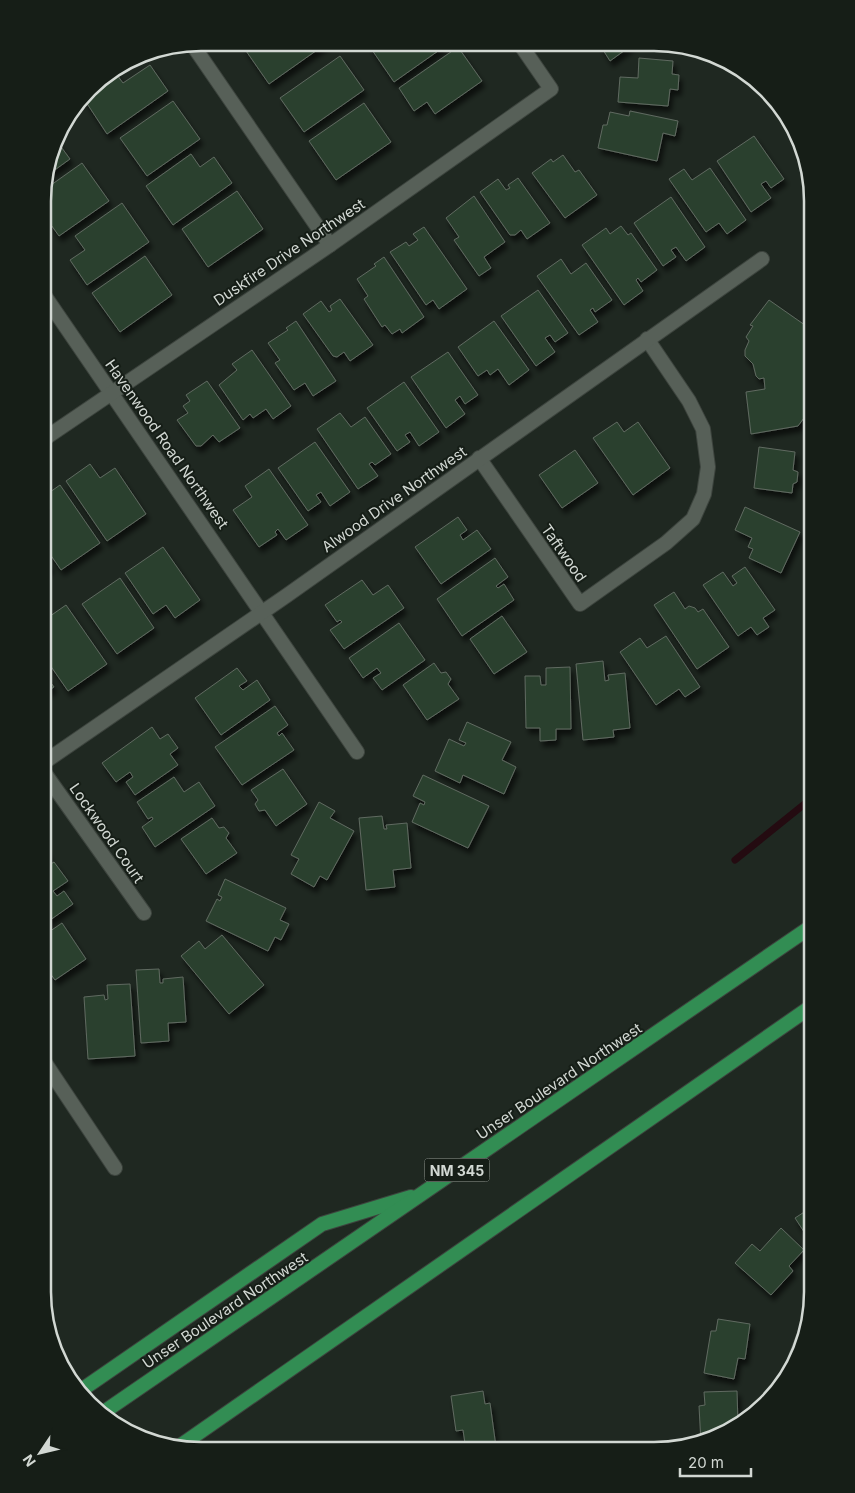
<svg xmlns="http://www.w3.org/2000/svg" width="855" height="1493" viewBox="0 0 855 1493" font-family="Inter,sans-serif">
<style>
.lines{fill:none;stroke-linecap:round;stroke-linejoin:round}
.stream{stroke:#240b11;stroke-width:7}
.building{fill:#2a412e;stroke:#606a61;filter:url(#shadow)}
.minor-casing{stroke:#3d443e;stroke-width:16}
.tertiary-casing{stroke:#3d443e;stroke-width:16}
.primary-casing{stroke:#3d443e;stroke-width:16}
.minor{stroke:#576058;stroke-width:14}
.tertiary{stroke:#576058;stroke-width:14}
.primary{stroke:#328d53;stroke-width:14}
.labels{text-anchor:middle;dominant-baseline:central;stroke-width:4;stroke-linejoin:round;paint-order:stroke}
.shield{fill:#161e17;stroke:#9aa09b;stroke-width:1}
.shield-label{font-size:14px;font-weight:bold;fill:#d2d8d3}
.street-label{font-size:15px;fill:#d2d8d3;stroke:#161e17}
.rim{fill:none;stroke:#d2d8d3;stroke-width:2.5}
</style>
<defs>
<filter id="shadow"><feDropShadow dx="3" dy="5.5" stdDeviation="2.5" flood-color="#0009"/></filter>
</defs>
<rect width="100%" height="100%" fill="#1f2821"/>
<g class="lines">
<path class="stream" d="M735,860l77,-62"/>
</g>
<g class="building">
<path d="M252,43h75l-58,41 -25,-36z"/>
<path d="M375,44h73l-54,38 -24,-35z"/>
<path d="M600,45h32l-22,16z"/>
<path d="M458,47l24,34 -47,33 -8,-12 -13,9 -15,-23z"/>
<path d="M340,56l24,34 -60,42 -24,-34z"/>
<path d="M639,58l34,3 -1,13 7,1 -1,15 -8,-1 -2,17 -50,-4 2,-25 18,1z"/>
<path d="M150,65l18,26 -61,43 -23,-35 10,-14 20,-14 9,12z"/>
<path d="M173,101l27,38 -53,37 -27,-38z"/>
<path d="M364,103l27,39 -55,38 -27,-39z"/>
<path d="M630,111l48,10 -3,15 -12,-3 -6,28 -59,-13 5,-23h4l3,-13 19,4z"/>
<path d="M754,136l30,43 -13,9 -5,-7 -5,3 10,14 -20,14 -34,-51z"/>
<path d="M56,140l14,19 -25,18z"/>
<path d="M191,154l9,13 14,-10 18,26 -59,42 -27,-39z"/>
<path d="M563,155l12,17 4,-2 18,25 -32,23 -33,-45 19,-14 2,3z"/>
<path d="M82,163l27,38 -50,35 -15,-21v-25z"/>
<path d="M710,168l36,52 -19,14 -8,-11 -13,9 -37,-53 15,-10 8,11z"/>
<path d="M518,178l32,45 -23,16 -6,-9 -6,5h-5l-30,-43 18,-13 8,11 4,-2 -2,-3z"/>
<path d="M237,191l26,38 -55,38 -26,-38z"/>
<path d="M474,196l31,46 -21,15 7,11 -12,8 -25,-36 5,-3 -13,-19z"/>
<path d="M671,197l34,50 -19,14 -10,-14 -5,3 5,7 -13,9 -29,-43z"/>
<path d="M122,203l27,39 -62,43 -17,-25 15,-10 -10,-14z"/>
<path d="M621,226l7,9 3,-2 26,37 -16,12 -3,-4 -2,2 7,11 -19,14 -42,-60 24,-17 4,6z"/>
<path d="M424,227l43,62 -28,20 -6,-9 -7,5 -36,-53 16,-10 3,4 9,-6 -5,-6z"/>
<path d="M145,256l27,39 -52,37 -28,-39z"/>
<path d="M384,257l40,60 -22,16 -2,-4 -8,5 -7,-9 -3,2 -18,-28 4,-3 -11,-17 19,-13 -2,-2z"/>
<path d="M561,259l10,15 15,-11 26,37 -17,12 -2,-4 -3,2 8,12 -19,13 -42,-59z"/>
<path d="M538,290l30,43 -13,9 -5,-7 -5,3 10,14 -19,14 -35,-50z"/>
<path d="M340,299l33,46 -23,16 -6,-9 -7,5 -4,-1 -30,-42 18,-13 8,11 3,-2 -2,-4z"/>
<path d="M769,300l43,30v77l-14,19 -47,8 -5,-42 19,-3 -1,-11 -5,1 -3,-3 -3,-12 -8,-8v-6l4,-9 -3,-4 7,-11 -3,-1z"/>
<path d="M296,321l40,60 -23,15 -8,-13 -11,7 -19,-27 5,-3 -12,-17 20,-13 -2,-2z"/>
<path d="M494,321l35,49 -20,15 -11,-16 -8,6 -3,-5 -9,6 -20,-29z"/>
<path d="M252,350l39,56 -18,13 -7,-10 -13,9 -3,-4 -7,6 -24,-35 18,-15 -5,-6z"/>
<path d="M448,352l30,43 -13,9 -5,-8 -5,4 10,14 -19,14 -35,-51z"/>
<path d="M207,381l33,47 -21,14 -6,-7 -12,11h-5l-19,-26 11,-7 -5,-7 7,-5 -4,-6z"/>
<path d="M404,382l35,50 -20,14 -9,-14 -5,3 5,7 -13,9 -30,-43z"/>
<path d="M340,413l11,14 14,-10 26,37 -16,11 -3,-3 -3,2 9,12 -20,13 -41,-60z"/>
<path d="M617,422l7,10 14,-10 32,46 -37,27 -40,-57z"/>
<path d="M315,442l35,50 -20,14 -9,-14 -5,3 5,7 -13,9 -30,-43z"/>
<path d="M759,447l36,5 -2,18 5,2 -1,10 -4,2 -1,9 -38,-5z"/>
<path d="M575,450l23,33 -36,25 -23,-33z"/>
<path d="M90,464l10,14 15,-10 31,46 -39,27 -41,-60z"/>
<path d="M269,469l39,56 -22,15 -8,-11 -3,3 2,3 -18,12 -26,-37 19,-13 -7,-11z"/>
<path d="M60,485l40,58 -39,27 -18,-26v-47z"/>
<path d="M745,507l55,25 -19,41 -32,-15 4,-9 -5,-2 4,-9 -17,-8z"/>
<path d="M458,517l9,13 -7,5 3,5 14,-10 14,19 -50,35 -26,-37z"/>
<path d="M163,547l37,53 -25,18 -9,-13 -13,9 -28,-41z"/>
<path d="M43,557l8,10 -8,5z"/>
<path d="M495,558l13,19 -12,9 2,2 6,-4 10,16 -52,36 -25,-37z"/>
<path d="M745,567l30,43 -12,8 6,9 -12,8 -6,-8 -13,9 -35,-51 20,-13 10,14 4,-3 -5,-7z"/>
<path d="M120,578l34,50 -37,26 -35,-50z"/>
<path d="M362,580l11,15 15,-10 16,23 -60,41 -14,-19 12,-8 -2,-2 -3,2 -12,-17z"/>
<path d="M674,592l11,17 4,-3 6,2 3,4 5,-3 26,38 -32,22 -43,-64z"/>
<path d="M66,605l41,59 -39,27 -25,-36v-15l6,-4 -6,-7v-8z"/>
<path d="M502,616l25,36 -33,22 -24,-35z"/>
<path d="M399,623l26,37 -43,30 -9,-12 8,-5 -4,-5 -14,10 -14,-20z"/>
<path d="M666,636l34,51 -15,10 -6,-8 -23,16 -36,-53 20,-14 7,10z"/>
<path d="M603,661l2,20 4,-1 -1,-5 17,-2 5,55 -17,2 1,7 -31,3 -7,-76z"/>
<path d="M434,663l7,10 5,-1 5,7 -3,5 11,15 -32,21 -24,-35z"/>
<path d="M570,667l1,62h-15v11l-16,1v-13h-14l-1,-52h15l1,9h5v-17z"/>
<path d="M237,668l10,13 -8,5 4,4 14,-10 13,20 -49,35 -26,-37z"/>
<path d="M43,672l11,15 -11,7z"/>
<path d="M275,706l13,19 -11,8 2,3 3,-3 12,17 -52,35 -27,-38z"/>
<path d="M467,722l44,20 -9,18 14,7 -12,27 -41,-19 -3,8 -25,-12 14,-32 15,7 2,-3 -7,-3z"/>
<path d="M152,727l8,12 8,-5 10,14 -8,6 8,11 -43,30 -9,-13 7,-5 -3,-5 -14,10 -14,-19z"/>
<path d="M283,769l24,35 -31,22 -11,-16 -6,1 -4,-7 3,-4 -7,-10z"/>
<path d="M423,775l66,31 -21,42 -56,-26 8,-19 4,2 1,-3 -12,-6z"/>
<path d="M174,777l10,15 15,-10 16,24 -60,41 -13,-20 11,-8 -1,-2 -4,2 -11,-17z"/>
<path d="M319,802l16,9 -5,7 24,13 -27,49 -7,-4 -6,11 -23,-13 8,-15 -8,-4z"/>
<path d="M382,816l2,13h3l-1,-4 21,-2 4,45 -18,2 2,17 -29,3 -7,-72z"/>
<path d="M212,818l7,10 5,-1 5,6 -3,5 11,15 -31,21 -25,-35z"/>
<path d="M43,847l6,9 -6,5z"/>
<path d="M54,862l14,19 -15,10 4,5 7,-5 9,13 -30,21v-56z"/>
<path d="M225,879l61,29 -6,12 9,4 -8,16 -6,-3 -7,14 -62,-30 11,-22 3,2 2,-4 -4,-2z"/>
<path d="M62,923l24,36 -31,21 -11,-15 -1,1v-30z"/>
<path d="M222,935l42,50 -35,29 -48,-58 18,-15 6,8z"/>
<path d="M159,969l1,14h3v-4l20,-2 3,45 -18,1 1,18 -28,2 -5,-73z"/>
<path d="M130,984l5,72 -47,3 -4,-62 20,-2 1,5 3,-1 -1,-14z"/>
<path d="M812,1207v37l-17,-26z"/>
<path d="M781,1228l23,22 -15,16 4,5 -22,24 -36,-32 17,-19 8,7z"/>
<path d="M718,1319l32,5 -5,35 -7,-1 -4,21 -30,-6 7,-42h5z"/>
<path d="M483,1391l2,13 5,-1 6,44 -30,3 -3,-20 -7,1 -5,-35z"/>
<path d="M737,1391l1,33 -37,19 -2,-37 6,-1 -1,-13z"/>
</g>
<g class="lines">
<defs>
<g id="minor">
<path d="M192,44l138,201"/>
<path d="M44,295l313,457"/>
<path d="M44,439l286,-194 221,-156 -31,-45"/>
<path d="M479,458l101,146 86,-61 27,-24 11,-25 4,-27 -5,-38 -14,-28 -42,-62"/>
<path d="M43,763l243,-167 476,-337"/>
<path d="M43,771l101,142"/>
<path d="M793,1365l12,-31"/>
</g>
<path id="tertiary" d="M43,1060l72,108"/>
<g id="primary">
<path d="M80,1391l242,-167 89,-27"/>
<path d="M101,1414l711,-488"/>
<path d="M177,1448l635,-442"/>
</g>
</defs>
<use href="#minor" class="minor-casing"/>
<use href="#tertiary" class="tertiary-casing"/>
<use href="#primary" class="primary-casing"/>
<use href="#minor" class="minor"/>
<use href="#tertiary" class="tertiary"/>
<use href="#primary" class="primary"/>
</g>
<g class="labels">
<rect class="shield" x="424.5" y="1158.5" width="65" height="23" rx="4"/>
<g class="shield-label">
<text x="457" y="1170">NM 345</text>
</g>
<g class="street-label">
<text transform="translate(289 252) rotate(-34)">Duskfire Drive Northwest</text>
<text transform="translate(167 444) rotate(55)">Havenwood Road Northwest</text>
<text transform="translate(394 499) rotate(-35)">Alwood Drive Northwest</text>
<text transform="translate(564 553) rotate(55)">Taftwood</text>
<text transform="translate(107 833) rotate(55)">Lockwood Court</text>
<text transform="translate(559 1081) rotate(-34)">Unser Boulevard Northwest</text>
<text transform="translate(225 1310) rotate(-34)">Unser Boulevard Northwest</text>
</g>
</g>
<path d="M0 0H855V1493H0ZM201 51H654A150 150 0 0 1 804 201V1292A150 150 0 0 1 654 1442H201A150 150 0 0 1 51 1292V201A150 150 0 0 1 201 51Z" fill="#161e17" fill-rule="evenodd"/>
<path class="rim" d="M201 51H654A150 150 0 0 1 804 201V1292A150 150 0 0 1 654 1442H201A150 150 0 0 1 51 1292V201A150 150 0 0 1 201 51Z"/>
<g transform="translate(40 1453) rotate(235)" stroke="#161e17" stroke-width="4" paint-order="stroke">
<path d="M0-4L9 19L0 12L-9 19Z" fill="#d2d8d3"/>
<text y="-8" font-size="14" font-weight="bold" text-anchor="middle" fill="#d2d8d3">N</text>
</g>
<path d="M680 1468v8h71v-8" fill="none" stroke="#d2d8d3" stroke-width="2.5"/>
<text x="688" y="1468" font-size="15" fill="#d2d8d3" stroke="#161e17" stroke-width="4" paint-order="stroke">20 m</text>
</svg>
